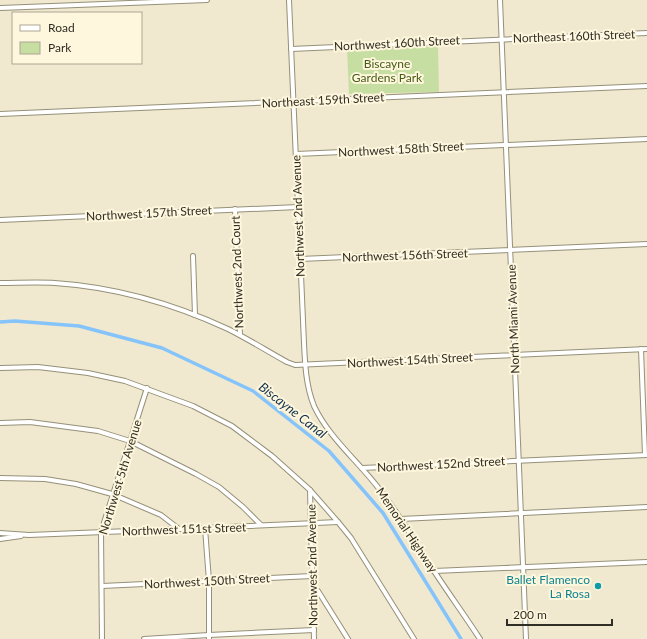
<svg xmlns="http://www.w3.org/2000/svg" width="647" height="639" viewBox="0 0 647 639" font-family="Lato,sans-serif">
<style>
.green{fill:#c7dea2}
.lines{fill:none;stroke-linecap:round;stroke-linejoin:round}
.canal{stroke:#85c3fb;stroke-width:3.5}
.minor-casing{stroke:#969079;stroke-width:6}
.minor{stroke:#fff;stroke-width:4}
.culture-dot{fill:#0f9aa8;stroke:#fef7dd;stroke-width:1.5}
.labels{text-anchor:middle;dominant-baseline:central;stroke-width:4;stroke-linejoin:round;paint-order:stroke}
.street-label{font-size:12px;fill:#302d24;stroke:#fef7dd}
.park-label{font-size:12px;fill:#465b17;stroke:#fef7dd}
.culture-label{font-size:12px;fill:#0d838f;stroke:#fef7dd;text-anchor:end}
.water-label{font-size:13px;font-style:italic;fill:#133450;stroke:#fef7dd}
</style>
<rect width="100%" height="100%" fill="#f0e9d0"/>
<path class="green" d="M438,45l1,47 -90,2 -2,-45z"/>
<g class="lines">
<path class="canal" d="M0,322l15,-1 64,5 83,22 91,43 76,60 54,62 78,126"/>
<defs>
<g id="minor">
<path d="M289,0l15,343c1,22 2,43 10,63 15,32 45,56 66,84 20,25 36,54 54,81 15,23 31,45 46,68"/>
<path d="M500,0l26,639"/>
<path d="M0,8l207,-8"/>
<path d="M291,49l356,-16"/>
<path d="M0,114l647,-28"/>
<path d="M296,154l351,-15"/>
<path d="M235,209l5,126"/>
<path d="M0,220l298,-13"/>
<path d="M193,256l2,59"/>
<path d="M300,259l347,-15"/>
<path d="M0,283c18,0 37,-1 55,0 59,4 119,21 173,46 20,10 39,22 59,33l8,3 352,-16"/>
<path d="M641,349l4,106"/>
<path d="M0,368l38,-1 50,6 37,8 68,25 39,20 40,30 38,34 28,32 13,16 63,101"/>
<path d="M0,423l30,-1 68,9 32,10 66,33 23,13 24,20 18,18"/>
<path d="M362,468l285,-13"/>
<path d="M0,478l45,1 31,5 36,10 49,21 18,14"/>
<path d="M310,490l4,149"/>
<path d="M401,519l246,-12"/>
<path d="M205,528l4,53v58"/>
<path d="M0,533l29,2 176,-7 133,-6"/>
<path d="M0,539l21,-3"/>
<path d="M434,571l213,-9"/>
<path d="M102,586l210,-10"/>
<path d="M313,589l5,2 30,48"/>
<path d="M102,639l-1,-107 46,-144"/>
<path d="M144,639l65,-4 105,-5"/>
</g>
</defs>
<use href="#minor" class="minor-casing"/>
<use href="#minor" class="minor"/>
</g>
<circle class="culture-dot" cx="598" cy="586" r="4"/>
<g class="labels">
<g class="street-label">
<text transform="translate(574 36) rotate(-2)">Northeast 160th Street</text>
<text transform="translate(397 43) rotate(-3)">Northwest 160th Street</text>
<text transform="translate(323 100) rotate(-3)">Northeast 159th Street</text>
<text transform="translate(401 149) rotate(-3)">Northwest 158th Street</text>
<text transform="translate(149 213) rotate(-3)">Northwest 157th Street</text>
<text transform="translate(298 216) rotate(-92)">Northwest 2nd Avenue</text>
<text transform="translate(405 255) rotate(-2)">Northwest 156th Street</text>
<text transform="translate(237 272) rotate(-92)">Northwest 2nd Court</text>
<text transform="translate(513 319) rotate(-92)">North Miami Avenue</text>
<text transform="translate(410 360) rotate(-3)">Northwest 154th Street</text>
<text transform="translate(441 464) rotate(-3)">Northwest 152nd Street</text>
<text transform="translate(120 477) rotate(-73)">Northwest 5th Avenue</text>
<text transform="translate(184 529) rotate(-2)">Northwest 151st Street</text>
<text transform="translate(407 530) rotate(56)">Memorial Highway</text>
<text transform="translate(312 565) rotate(-91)">Northwest 2nd Avenue</text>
<text transform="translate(207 581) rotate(-3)">Northwest 150th Street</text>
</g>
<g class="park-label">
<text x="387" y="63">Biscayne<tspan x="387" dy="14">Gardens Park</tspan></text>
</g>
<g class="culture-label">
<text x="590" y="579">Ballet Flamenco<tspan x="590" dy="14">La Rosa</tspan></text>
</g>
<g class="water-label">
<text transform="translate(293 410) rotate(38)">Biscayne Canal</text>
</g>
</g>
<rect x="12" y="12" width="130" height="52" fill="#fef7dd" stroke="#aca693"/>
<rect x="20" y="25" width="20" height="6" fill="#ffffff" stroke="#aca693"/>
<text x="48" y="32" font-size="12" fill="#302d24">Road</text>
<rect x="20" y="42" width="20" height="12" fill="#c7dea2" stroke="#aca693"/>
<text x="48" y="52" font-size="12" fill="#302d24">Park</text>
<path d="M507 619v6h105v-6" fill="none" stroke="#302d24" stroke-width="2"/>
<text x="513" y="619" font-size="12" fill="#302d24" stroke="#fef7dd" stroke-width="3" paint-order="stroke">200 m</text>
</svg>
